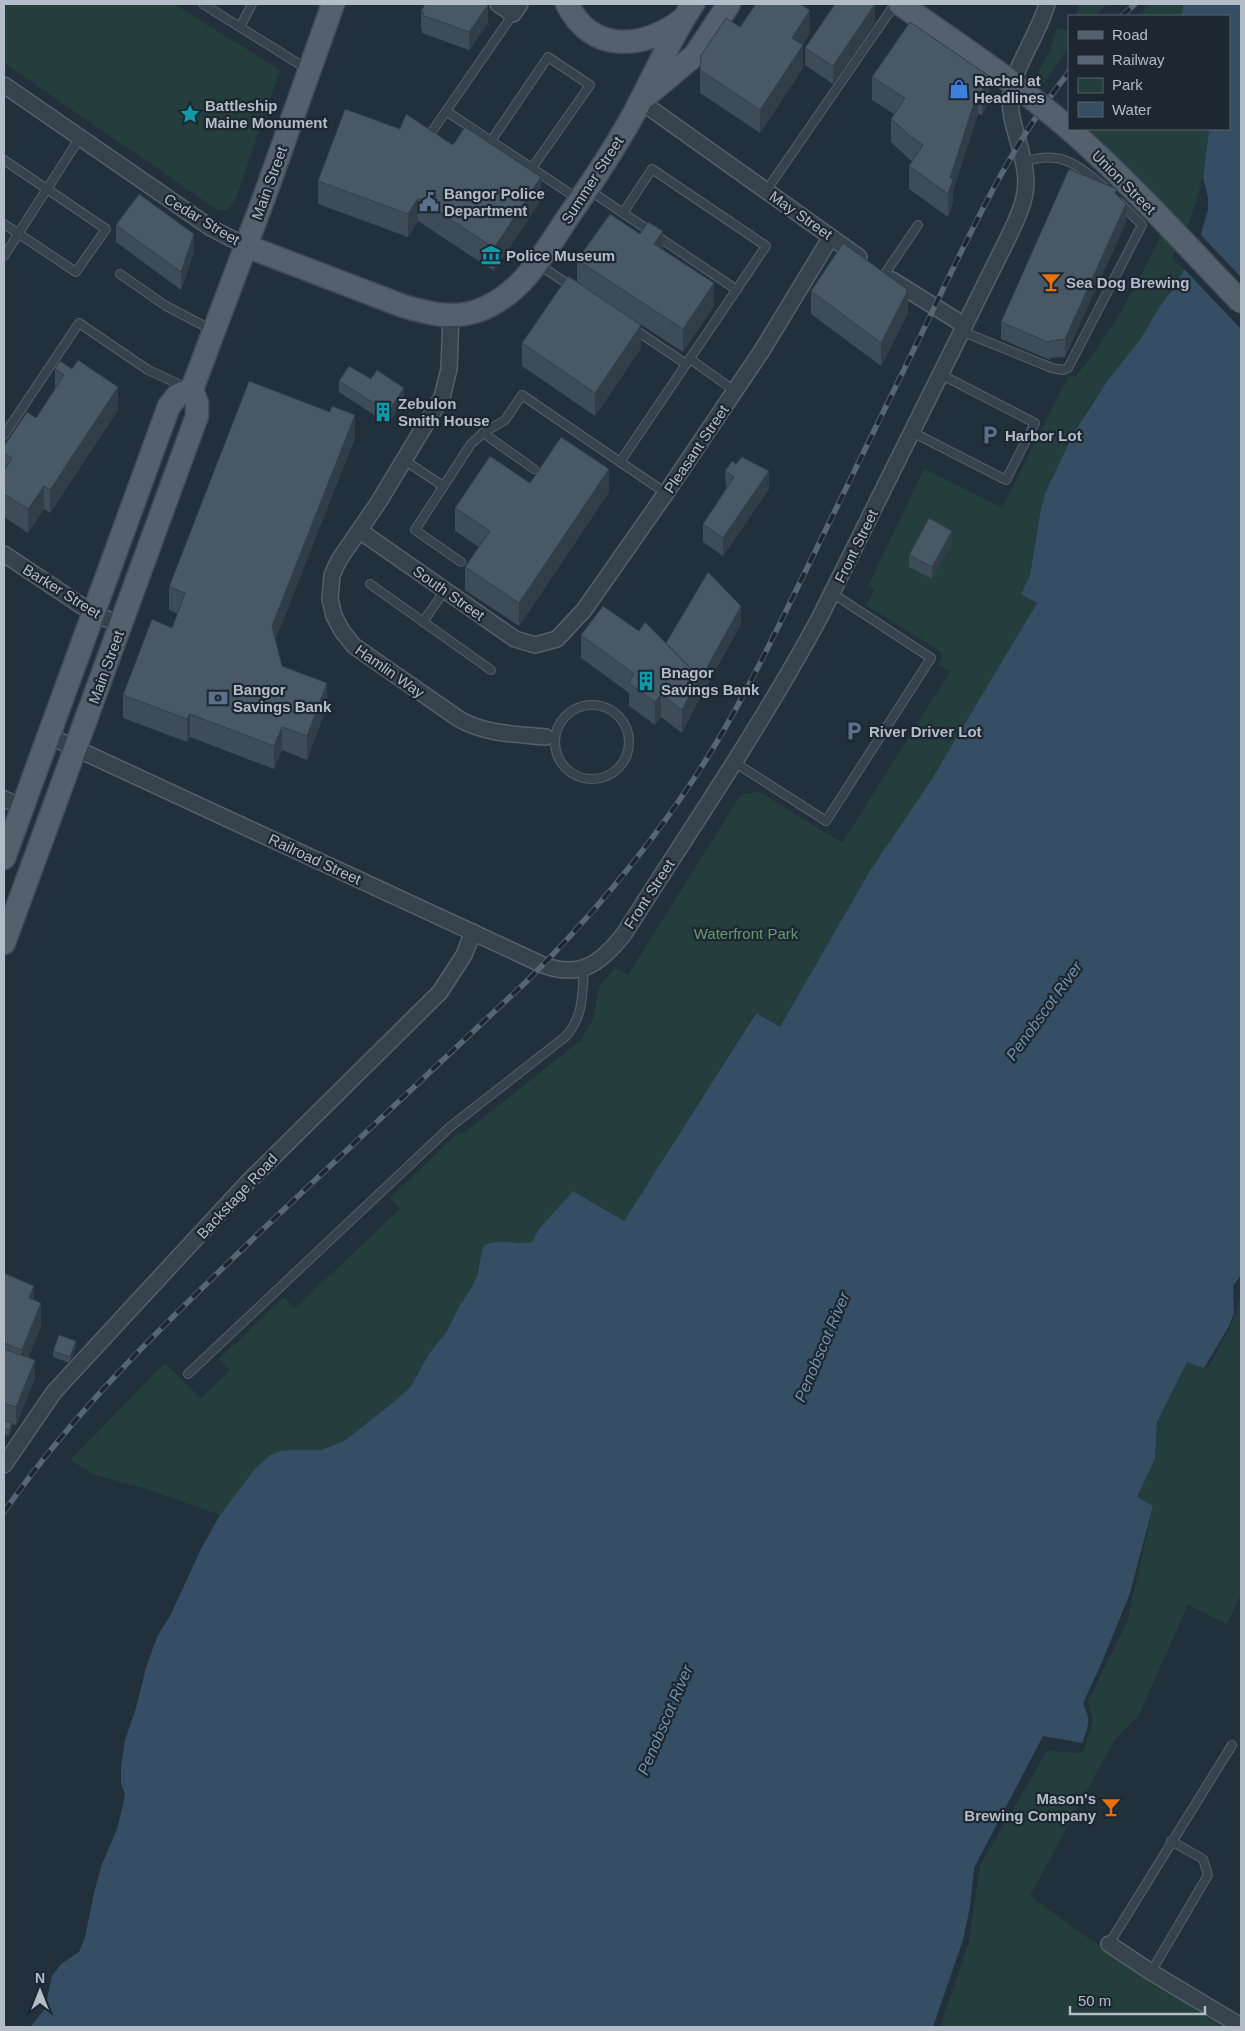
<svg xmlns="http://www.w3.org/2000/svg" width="1245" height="2031" viewBox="0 0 1245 2031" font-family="Arial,sans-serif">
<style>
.green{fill:#243d3d}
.water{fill:#364e63}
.pier{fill:#22303c}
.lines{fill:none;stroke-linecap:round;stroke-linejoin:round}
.lane-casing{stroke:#54606a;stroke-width:10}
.street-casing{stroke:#54606a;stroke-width:18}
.primary-casing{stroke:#3f4b55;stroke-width:25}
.lane{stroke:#36424c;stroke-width:8}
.street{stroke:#36424c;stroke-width:15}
.primary{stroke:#54616c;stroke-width:22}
.rail-casing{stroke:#586673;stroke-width:5.5}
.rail{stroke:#1c2731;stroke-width:4;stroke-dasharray:11;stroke-linecap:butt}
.primary-bridge-casing{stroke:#3f4b55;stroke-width:25;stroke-linecap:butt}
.primary-bridge{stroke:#54616c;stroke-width:22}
.wall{fill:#3e4c57}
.shaded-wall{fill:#323e47}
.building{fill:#485865;stroke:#323e47}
.labels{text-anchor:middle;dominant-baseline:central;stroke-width:4.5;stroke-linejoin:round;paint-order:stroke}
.poi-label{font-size:15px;font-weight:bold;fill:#b2bdc8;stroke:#1c2731;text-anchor:start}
.street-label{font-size:15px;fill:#b2bdc8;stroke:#1c2731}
.park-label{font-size:15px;fill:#68996e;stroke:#1c2731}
.water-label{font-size:16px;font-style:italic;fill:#7191ab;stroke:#1c2731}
</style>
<rect width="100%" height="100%" fill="#22303c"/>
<g class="green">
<path d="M6,4h168l106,66 -45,131 -9,10 -10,-2 -212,-146v-55z"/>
<path d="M1079,4h29l-13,12h-19z"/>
<path d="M1151,4h32l-1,12h-44z"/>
<path d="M1057,28l12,3v16l-42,60 -5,-4 12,-18 -2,-3 17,-29z"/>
<path d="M1088,129h114l7,2c-6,52 -12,80 -37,127l13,13 -25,35 -19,32 -50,66 -18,30 -19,39 -13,35 -11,67 -9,19 16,9 -107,179 -59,87 -91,159 -25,-15 -131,208 -51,-30 -34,38 -7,13 -8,2 -32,-2 -11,14 -3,17 -6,14 -13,20 -12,24 -18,23 -18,32 -16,15 -51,40 -23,9 -13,1 -54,19 -34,45 -80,-28 -46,-12 -24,-15 95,-97 36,35 29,-28 -11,-11 65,-62 11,11 105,-99 -10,-11 67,-64 7,-1 117,-93 12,-20 6,-33 16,-19 13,7 112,-179 18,-5 84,52 108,-171 -12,-8 4,-6 -1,-6 -75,-47 9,-15 -7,-4 56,-117 78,39 66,-131 9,-2 19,-25 24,-36 53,-100z"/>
<path d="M1241,1295v299l-14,30 -39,-19 -49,110 -24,24 -85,157 58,42 137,89h-285l29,-86 11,-75 67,-115 36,2 10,-33 -5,-19 39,-79 26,-116 -16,-9 18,-38 2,-37 30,-61 20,8 23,-41z"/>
</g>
<path class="water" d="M1183,4h58v1271l-8,11 1,27 -6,15 -24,40 -17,-6 -30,60 -2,37 -18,38 16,9 -23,87 -28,69 -18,39c-1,6 3,10 4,16 1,9 -3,18 -6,26l-39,-7 -69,132 -4,39 -7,33 -30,87h-903l15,-18 7,-33 9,-12 18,-12 6,-15 10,-48 7,-25 15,-35 6,-24 2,-11 -4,-10v-17l4,-27 11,-32 10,-40 11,-31 14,-23 30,-65 19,-34 34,-45 16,-15 11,-4 12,-1h28l23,-9 51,-40 16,-15 18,-32 18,-23 12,-24 13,-20 6,-14 4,-23 3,-5c16,-7 31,1 47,-3l7,-13 34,-38 51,30 132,-208 24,14 91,-158 59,-87 107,-179 -16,-9 9,-19 11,-67 5,-17 27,-57 33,-51 35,-45 19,-32 16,-21 23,-45 9,-30v-12l-5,-21 6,-46 -7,-2h27v-113h-47z"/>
<path class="pier" d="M1199,233l42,44v52l-58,-61z"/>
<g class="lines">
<defs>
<g id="lane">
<path d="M203,4l104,65"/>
<path d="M240,27l12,-23"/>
<path d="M446,111l132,88"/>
<path d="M431,133l82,-119"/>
<path d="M491,141l57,-84 42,28 -58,83"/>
<path d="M4,160l102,69 -30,43 -72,-48"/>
<path d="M1024,162c35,-12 53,1 80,25"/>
<path d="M589,190l34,23"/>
<path d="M766,191l129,-187"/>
<path d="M4,256l75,-117"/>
<path d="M539,265l32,21"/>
<path d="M120,274l46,32 46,24"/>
<path d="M884,275l34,-50"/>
<path d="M634,329l52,35"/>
<path d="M961,331l91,37 11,2 5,-2 74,-143 -23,-23"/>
<path d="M690,359l45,32"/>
<path d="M912,432l94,48 29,-57 -95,-49"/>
<path d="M483,433l51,36"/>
<path d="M4,435l75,-112 69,47 37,17"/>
<path d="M404,460l39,26"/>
<path d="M620,462l46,31"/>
<path d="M461,562l-46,-32 56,-86 12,-11 22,-13 17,-25 98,67 146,-216 -114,-77 -29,44 114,77"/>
<path d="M370,584l121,86"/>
<path d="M423,622l22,-32"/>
<circle cx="592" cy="742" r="37"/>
<path d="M734,762l92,59 105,-163 -99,-65"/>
<path d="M188,1374l262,-247 115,-90c19,-20 17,-43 19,-68"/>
<path d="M1109,1944l123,-199"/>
<path d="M1151,1972l57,-97 -5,-16 -32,-18"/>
</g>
<g id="street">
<path d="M498,4l15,10 7,-10"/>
<path d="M4,85l207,143 35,18"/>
<path d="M640,101l219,156"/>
<path d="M892,280l72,45"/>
<path d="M451,315l-2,54 -7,28 -64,106 -39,57 -7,15 -2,24 4,17 8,15 12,15 105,73c26,15 56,15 87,18"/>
<path d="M360,531l155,108 20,6 22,-6 27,-29 82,-117 95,-141 70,-115"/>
<path d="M4,554l90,60 28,11"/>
<path d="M49,736l494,229c38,14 58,-2 81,-31 66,-104 136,-206 195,-315l190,-383c10,-21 20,-42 16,-65 -3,-27 -18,-52 -14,-79 5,-28 28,-59 36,-88"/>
<path d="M4,799l19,8"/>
<path d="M4,1465l50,-73 194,-210 192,-190 24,-37 9,-23"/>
<path d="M1109,1944l42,28 90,54"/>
</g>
<g id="primary">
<path d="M567,4c25,50 75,45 115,16"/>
<path d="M646,96l49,-41 34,-51"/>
<path d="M246,246l157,60c24,7 46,13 71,6 45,-14 68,-55 92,-92 23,-33 46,-67 66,-103 20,-37 37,-77 61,-113"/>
<path d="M4,858l165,-452 9,-11 14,-6"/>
<path d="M4,943l193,-527v-13l-5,-14 73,-194 68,-191"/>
</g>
</defs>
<use href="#lane" class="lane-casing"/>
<use href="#street" class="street-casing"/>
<use href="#primary" class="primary-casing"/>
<use href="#lane" class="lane"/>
<use href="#street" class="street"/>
<use href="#primary" class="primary"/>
<defs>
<g id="rail">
<path d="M1122,16l13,-12"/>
<path d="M4,1512c78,-112 176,-203 274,-297 83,-78 165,-156 248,-233 60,-60 114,-123 161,-193 47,-69 83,-145 120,-221 36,-73 72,-147 108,-221 46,-93 88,-193 154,-275"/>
</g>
</defs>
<use href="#rail" class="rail-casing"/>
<use href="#rail" class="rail"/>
<defs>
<path id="primary-bridge" d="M900,4c60,41 121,82 176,131 58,52 111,111 165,167"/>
</defs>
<use href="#primary-bridge" class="primary-bridge-casing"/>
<use href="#primary-bridge" class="primary-bridge"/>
</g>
<g class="wall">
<path d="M421,11l67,12 -19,27 -47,-17v-4h-1z"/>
<path d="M875,22l-42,62 -28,-19v-17z"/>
<path d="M910,22l79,77 -7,16 -4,-1 -25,77v11l-5,15 -39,-28v-23l3,-5 -3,-2 -18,-17v-23l3,-5 -22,-14v-23z"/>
<path d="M740,27l70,6 -8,12 1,23 -43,65 -60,-40v-23z"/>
<path d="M400,129l53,16 88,55 -47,71 -76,-50 -10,16 -90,-33v-23z"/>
<path d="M1117,194l9,28 -61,135 -15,1v2l-49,-21v-17z"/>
<path d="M116,225l78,27 -13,38 -65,-48z"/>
<path d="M640,234l23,16 51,56 -31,46 -52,-34 10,30 -46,68 -73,-50v-23l55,-61v-22z"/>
<path d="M811,291l97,22 -27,53 -70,-52z"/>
<path d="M55,369l63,41 -68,103 -6,-4 -16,24 -24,-16v-71l32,-28 19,-29z"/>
<path d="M339,381l65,19 -16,24 -49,-32z"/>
<path d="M355,438l-80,202 7,26 45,40 -20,54 -25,-10 -8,19 -84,-32 -3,5 -64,-24v-23l49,-67 6,-14 -9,-4v-23z"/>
<path d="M736,464l33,25 -46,67 -20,-14v-18l23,-35 -1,-18z"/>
<path d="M530,483l79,9 -90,134 -54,-36v-23l14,-20 -24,-16v-23z"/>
<path d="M952,543l-20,36 -23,-12v-12z"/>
<path d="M741,624l-42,76 -17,33 -21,-16 -6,8 -26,-19v-13l-48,-35v-23l58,-4 27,12z"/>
<path d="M4,1273l30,27 7,26 -13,32 7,20 -19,47 -4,-1v5l-3,7 -5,-2z"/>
<path d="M76,1347l-6,16 -17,-6v-6z"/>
</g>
<g class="shaded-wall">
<path d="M875,4v18l-42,62v-18z"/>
<path d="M488,5v18l-19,27v-18z"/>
<path d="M810,10v23l-18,28v-23z"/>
<path d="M803,45v23l-43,65v-23z"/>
<path d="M989,76v23l-7,16v-23z"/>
<path d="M978,91v23l-25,77v11l-5,15v-23l2,-16z"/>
<path d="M541,177v23l-47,71v-23z"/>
<path d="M418,198v23l-10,16v-23z"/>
<path d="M1126,204v18l-61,135v-18z"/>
<path d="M663,231v23l-9,-10z"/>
<path d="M194,234v18l-13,38v-18z"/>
<path d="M714,283v23l-31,46v-23z"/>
<path d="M908,290v23l-27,53v-23z"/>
<path d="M641,325v23l-46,68v-23z"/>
<path d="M118,387v23l-68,103v-23z"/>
<path d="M404,388v12l-16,24v-12z"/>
<path d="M355,415v23l-83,211v-23z"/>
<path d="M609,469v23l-90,134v-23z"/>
<path d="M769,471v18l-46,67v-18z"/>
<path d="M44,486v23l-16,24v-24z"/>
<path d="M952,531v12l-20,36v-12z"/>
<path d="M741,606v18l-42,76 -17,33v-23l17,-33z"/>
<path d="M327,683v23l-20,54v-24z"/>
<path d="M661,694v23l-6,8v-23z"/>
<path d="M190,714v23l-3,5v-23z"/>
<path d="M282,727v23l-8,19v-23z"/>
<path d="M34,1286v23l-5,-11z"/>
<path d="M41,1303v23l-19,47v-23z"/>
<path d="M76,1341v6l-6,16v-6z"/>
<path d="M35,1360v18l-19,47v-18z"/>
<path d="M12,1423v6l-3,7v-6z"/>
</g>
<g class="building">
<path d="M425,4h61l2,1 -19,27 -47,-17 2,-2 -3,-2z"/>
<path d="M756,4h44l10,6 -18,28 11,7 -43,65 -60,-40 1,-15 25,-37 14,9z"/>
<path d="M835,4h40l-42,62 -28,-18z"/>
<path d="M910,22l79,54 -7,16 -4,-1 -28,87 3,1 -5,15 -39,-28 14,-21 -14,-10 -18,-16 14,-21 -33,-21z"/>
<path d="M345,109l55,20 6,-15 47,31 12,-18 76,50 -47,71 -76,-50 -10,16 -90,-33z"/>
<path d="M1069,169l48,20 -2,4 11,11 -61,135 -15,2v2l-49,-21z"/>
<path d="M139,194l55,40 -13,38 -65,-47z"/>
<path d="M610,214l30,20 8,-12 15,9 -9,13 60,39 -31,46 -106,-69z"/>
<path d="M843,243l65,47 -27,53 -70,-52z"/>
<path d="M568,276l73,49 -46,68 -73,-50z"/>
<path d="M78,360l40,27 -68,103 -6,-4 -16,23 -24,-15v-23l8,-13 -8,-5v-7l23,-34 9,6 28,-43 -9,-6 5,-8 12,8z"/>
<path d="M349,366l22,13 6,-9 27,18 -16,24 -49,-31z"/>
<path d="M249,381l81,31 2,-6 23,9 -83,211 10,40 45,17 -20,53 -25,-9 -8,19 -84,-32 -3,5 -64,-24 29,-76 20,9 13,-35 -16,-6z"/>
<path d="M561,437l48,32 -90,134 -54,-36 25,-36 -35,-23 35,-52 40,27z"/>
<path d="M742,457l27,14 -46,67 -20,-14 31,-47 -9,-6 7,-10 4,3z"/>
<path d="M929,518l23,13 -20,36 -23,-12z"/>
<path d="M708,572l33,34 -42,76v-5l-33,-34z"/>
<path d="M603,606l36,25 6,-9 54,55 -17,33 -21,-16 -6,8 -26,-19 5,-9 -53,-39z"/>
<path d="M4,1273l30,13 -5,12 12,5 -19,47 -18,-7z"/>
<path d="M59,1335l17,6 -6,16 -17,-6z"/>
<path d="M4,1349l31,11 -19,47 -12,-4z"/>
<path d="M4,1420l8,3 -3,7 -5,-2z"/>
</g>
<defs>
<symbol id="shop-bare" viewBox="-9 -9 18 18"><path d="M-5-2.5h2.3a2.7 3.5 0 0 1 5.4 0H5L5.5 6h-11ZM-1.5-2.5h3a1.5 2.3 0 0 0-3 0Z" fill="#3f7fe0" stroke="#1c2731" stroke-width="2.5" paint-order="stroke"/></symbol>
<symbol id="sight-bare" viewBox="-9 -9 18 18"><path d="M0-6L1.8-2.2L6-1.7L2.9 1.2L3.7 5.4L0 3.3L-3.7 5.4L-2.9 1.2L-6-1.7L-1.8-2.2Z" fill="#0f9aa8" stroke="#1c2731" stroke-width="2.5" paint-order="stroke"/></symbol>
<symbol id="civic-bare" viewBox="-9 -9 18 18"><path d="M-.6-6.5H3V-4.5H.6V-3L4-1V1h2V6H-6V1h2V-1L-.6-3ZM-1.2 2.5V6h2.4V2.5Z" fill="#5c6f8a" stroke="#1c2731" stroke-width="2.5" paint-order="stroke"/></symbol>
<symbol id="museum-bare" viewBox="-9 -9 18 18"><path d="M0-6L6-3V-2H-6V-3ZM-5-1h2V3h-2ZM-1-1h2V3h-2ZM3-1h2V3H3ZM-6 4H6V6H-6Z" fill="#0f9aa8" stroke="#1c2731" stroke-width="2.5" paint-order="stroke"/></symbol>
<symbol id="bar-bare" viewBox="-9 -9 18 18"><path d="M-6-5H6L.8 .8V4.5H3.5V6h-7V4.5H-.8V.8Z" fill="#e8710a" stroke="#1c2731" stroke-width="2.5" paint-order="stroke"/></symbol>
<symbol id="building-bare" viewBox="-9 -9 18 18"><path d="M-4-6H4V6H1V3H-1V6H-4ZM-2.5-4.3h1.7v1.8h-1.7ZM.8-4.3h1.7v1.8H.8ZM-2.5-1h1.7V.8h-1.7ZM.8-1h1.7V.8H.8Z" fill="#0f9aa8" stroke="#1c2731" stroke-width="2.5" paint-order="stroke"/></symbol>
<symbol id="parking-bare" viewBox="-9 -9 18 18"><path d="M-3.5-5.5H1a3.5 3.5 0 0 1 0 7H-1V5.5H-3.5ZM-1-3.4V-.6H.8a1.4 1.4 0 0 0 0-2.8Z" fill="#5c6f8a" stroke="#1c2731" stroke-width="2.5" paint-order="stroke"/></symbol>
<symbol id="bank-bare" viewBox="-9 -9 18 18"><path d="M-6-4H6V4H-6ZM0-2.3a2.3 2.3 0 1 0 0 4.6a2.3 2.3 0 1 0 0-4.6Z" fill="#5c6f8a" stroke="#1c2731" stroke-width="2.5" paint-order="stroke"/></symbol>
</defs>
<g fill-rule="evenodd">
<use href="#shop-bare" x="945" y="75" width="28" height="28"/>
<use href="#sight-bare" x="176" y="100" width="28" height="28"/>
<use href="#civic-bare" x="415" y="188" width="28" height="28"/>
<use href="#museum-bare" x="477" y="241" width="28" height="28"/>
<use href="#bar-bare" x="1037" y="268" width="28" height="28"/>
<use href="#building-bare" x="369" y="398" width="28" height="28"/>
<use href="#parking-bare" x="976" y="421" width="28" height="28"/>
<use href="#building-bare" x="632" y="667" width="28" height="28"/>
<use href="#bank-bare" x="204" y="684" width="28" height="28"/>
<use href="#parking-bare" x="840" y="717" width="28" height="28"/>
<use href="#bar-bare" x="1097" y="1793" width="28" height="28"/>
</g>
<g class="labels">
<g class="poi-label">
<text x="974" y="80">Rachel at<tspan x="974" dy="17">Headlines</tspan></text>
<text x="205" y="105">Battleship<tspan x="205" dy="17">Maine Monument</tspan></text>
<text x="444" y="193">Bangor Police<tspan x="444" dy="17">Department</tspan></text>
<text x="506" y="255">Police Museum</text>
<text x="1066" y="282">Sea Dog Brewing</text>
<text x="398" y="403">Zebulon<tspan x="398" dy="17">Smith House</tspan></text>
<text x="1005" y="435">Harbor Lot</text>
<text x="661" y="672">Bnagor<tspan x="661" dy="17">Savings Bank</tspan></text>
<text x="233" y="689">Bangor<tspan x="233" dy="17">Savings Bank</tspan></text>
<text x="869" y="731">River Driver Lot</text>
<text x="1096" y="1798" text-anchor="end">Mason's<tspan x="1096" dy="17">Brewing Company</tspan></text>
</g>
<g class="street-label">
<text transform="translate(592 180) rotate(-57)">Summer Street</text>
<text transform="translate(1124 182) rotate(45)">Union Street</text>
<text transform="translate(269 183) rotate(-70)">Main Street</text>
<text transform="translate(801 215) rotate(35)">May Street</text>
<text transform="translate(202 219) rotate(31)">Cedar Street</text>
<text transform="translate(696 449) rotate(-56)">Pleasant Street</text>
<text transform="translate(856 546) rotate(-64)">Front Street</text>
<text transform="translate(62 591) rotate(32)">Barker Street</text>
<text transform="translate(449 593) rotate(35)">South Street</text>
<text transform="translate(106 667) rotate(-70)">Main Street</text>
<text transform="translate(390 671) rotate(35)">Hamlin Way</text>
<text transform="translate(315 859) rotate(25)">Railroad Street</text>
<text transform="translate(649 894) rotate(-57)">Front Street</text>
<text transform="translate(237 1196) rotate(-47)">Backstage Road</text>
</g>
<g class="park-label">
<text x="746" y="933">Waterfront Park</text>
</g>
<g class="water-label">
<text transform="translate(1044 1011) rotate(-54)">Penobscot River</text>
<text transform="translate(822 1347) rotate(-67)">Penobscot River</text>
<text transform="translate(665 1720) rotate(-67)">Penobscot River</text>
</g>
</g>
<rect width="1245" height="2031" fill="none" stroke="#b2bdc8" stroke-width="10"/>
<rect x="1068" y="15" width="162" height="115" fill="#1c2731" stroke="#58636d"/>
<rect x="1078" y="31" width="25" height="8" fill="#54616c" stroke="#58636d"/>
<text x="1112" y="40" font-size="15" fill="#b2bdc8">Road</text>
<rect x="1078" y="56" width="25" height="8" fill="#586673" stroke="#58636d"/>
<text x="1112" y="65" font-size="15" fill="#b2bdc8">Railway</text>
<rect x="1078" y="78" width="25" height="15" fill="#243d3d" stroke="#58636d"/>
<text x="1112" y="90" font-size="15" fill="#b2bdc8">Park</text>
<rect x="1078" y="102" width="25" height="15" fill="#364e63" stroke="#58636d"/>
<text x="1112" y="115" font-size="15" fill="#b2bdc8">Water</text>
<g transform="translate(40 1991)" stroke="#1c2731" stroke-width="4" paint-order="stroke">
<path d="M0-4L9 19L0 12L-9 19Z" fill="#b2bdc8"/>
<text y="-8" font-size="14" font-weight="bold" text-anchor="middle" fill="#b2bdc8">N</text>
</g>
<path d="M1070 2006v8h135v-8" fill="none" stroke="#b2bdc8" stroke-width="2.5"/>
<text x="1078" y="2006" font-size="15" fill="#b2bdc8" stroke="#1c2731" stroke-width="4" paint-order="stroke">50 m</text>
</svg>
